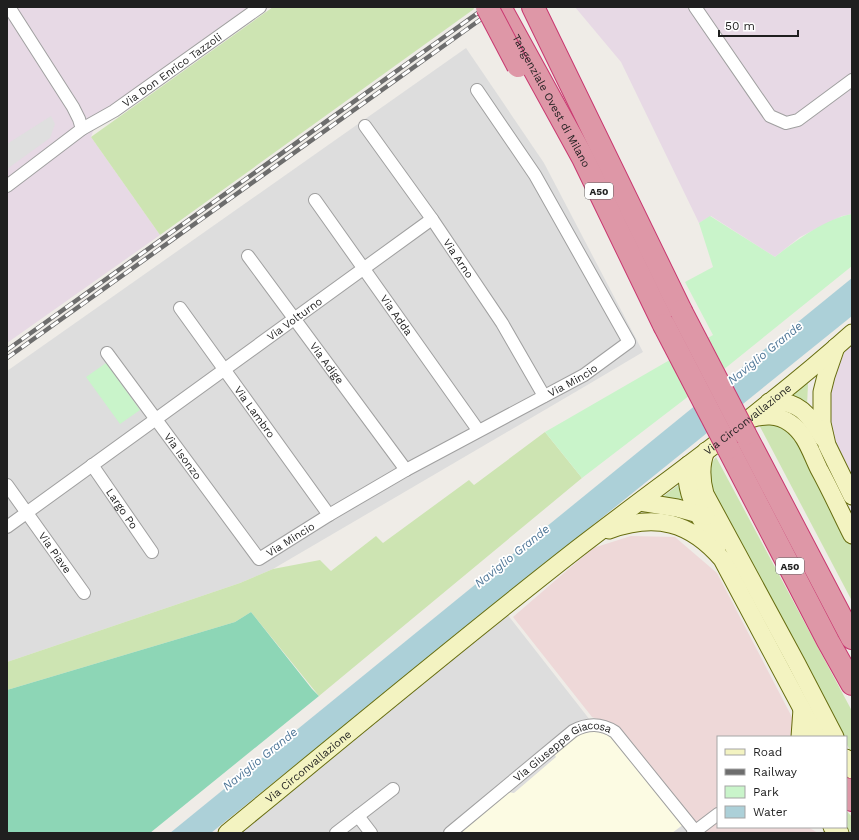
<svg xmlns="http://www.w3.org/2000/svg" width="859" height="840" viewBox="0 0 859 840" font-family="'Work Sans',sans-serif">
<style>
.residential{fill:#ddd}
.commercial{fill:#eed8d8}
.industrial{fill:#e7d9e5}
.education{fill:#fcfbe3}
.grass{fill:#cde4b2}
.park{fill:#c9f4ca}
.pitch{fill:#8dd6b6}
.parking{fill:#dfdfdf}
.water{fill:#acd0d8}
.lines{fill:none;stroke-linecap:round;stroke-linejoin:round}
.street-casing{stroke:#a0a0a0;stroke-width:14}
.secondary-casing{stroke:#676d10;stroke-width:19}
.highway-casing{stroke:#c93870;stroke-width:24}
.street{stroke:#fff;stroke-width:12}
.secondary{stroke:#f3f3c1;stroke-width:17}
.highway{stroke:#de97a7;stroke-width:22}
.rail-casing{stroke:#6d6d6d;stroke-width:4.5}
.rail{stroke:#fff;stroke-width:3;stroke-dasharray:9;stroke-linecap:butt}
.highway-bridge-casing{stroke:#c93870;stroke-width:24;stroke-linecap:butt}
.highway-bridge{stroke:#de97a7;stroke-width:22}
.labels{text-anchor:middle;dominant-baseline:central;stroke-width:3.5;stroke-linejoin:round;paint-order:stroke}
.shield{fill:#fff;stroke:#626262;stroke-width:1}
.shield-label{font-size:10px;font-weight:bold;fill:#1f1f1f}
.street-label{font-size:11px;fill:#1f1f1f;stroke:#fff}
.water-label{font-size:12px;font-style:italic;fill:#4e7697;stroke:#fff}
</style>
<rect width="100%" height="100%" fill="#efece7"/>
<g class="residential">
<path d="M466,48l78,115 99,189 -54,32 -316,185 -33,14 -233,79v-291z"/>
<path d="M507,614l83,106 99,111 -2,2h-446z"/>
</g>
<path class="commercial" d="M631,536l44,1 42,36 77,148v16h-76v90h90l10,6h-117l-95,-111 -14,-5 -79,-100 80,-69z"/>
<g class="industrial">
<path d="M7,7h241l-149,107 -8,23 69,98 -153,108z"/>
<path d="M575,7h277v207l-10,2 -42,21 -25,20 -64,-41 -12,7 -78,-161z"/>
<path d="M852,345v132l-16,-30 -7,-26v-27l10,-31 8,-15z"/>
</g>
<path class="education" d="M586,729l22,3 76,92 -12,9h-215l51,-41 6,1 42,-36 -3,-5z"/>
<g class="grass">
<path d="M273,7h200l1,2 -314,226 -69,-98z"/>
<path d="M806,383l2,1 -1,22 -20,-9z"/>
<path d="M776,422l24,19 52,104v56l-94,-178z"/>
<path d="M545,432l37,46 -263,218 -68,-84 -16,10 -228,68v-28l233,-79 33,-14 47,-9 11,11 45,-35 7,7 86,-63 5,5z"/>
<path d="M716,457l136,254v43l-6,-11v-6h-3l-125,-234c-7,-16 -15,-32 -2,-46z"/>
<path d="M681,483l9,19 -29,-4z"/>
<path d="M846,810l6,7v16l-6,-6z"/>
</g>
<g class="park">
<path d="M852,214v52l-124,100 -146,112 -37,-46 168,-97 -28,-53 28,-15 -14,-44 11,-7 65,41c20,-16 52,-39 77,-43z"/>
<path d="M106,363l34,47 -20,14 -34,-47z"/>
</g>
<path class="pitch" d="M251,612l61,77 7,7 -169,137h-143v-143l228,-68z"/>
<path class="parking" d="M51,116l4,8 -5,14 -43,31v-25z"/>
<path class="water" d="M852,278v38l-641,517h-41z"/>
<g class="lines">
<defs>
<g id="street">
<path d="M9,7l64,100 6,12 3,10"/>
<path d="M695,7l75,109 16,7 12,-3 54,-40"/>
<path id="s1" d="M365,126l67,93 70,104 42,73"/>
<path id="s2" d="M7,186l75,-57 32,-18 146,-104"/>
<path id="s3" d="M315,200l163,230"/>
<path id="s4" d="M248,256l158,214"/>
<path id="s5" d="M180,308l149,207"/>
<path id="s6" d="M107,353l152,206 70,-44 77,-45 178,-95 45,-33 -94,-167 -58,-85"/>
<path id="s7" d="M92,465l60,87"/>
<path id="s8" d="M7,485l77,108"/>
<path id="s9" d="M7,527l425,-308"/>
<path d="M358,816l13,17"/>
<path d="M336,833l57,-44"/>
<path id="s10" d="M450,833l123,-102c15,-8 28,-8 42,1l80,99"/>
<path d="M693,833l25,-19"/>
</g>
<g id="secondary">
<path d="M836,347l-10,29 -4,16v31l5,22 25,51"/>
<path d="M769,402c30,-3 40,13 54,36"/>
<path d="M750,419c14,-4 27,-5 40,4 16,11 21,30 29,46 12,22 22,44 33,66"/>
<path d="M706,451c-6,14 -5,28 -1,43l91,168 39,75"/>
<path d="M688,465c-6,29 16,58 29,83"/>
<path d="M640,502l37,6 29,8"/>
<path d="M609,530c47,-17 81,-8 113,29l95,178"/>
<path d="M800,737l2,-28"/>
<path d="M846,758l6,12"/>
<path d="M832,827l8,6"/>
<path id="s11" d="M227,833c116,-95 231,-191 350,-284 92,-71 188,-138 275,-216"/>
</g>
<g id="highway">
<path id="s12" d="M500,7l83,151 81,167"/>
<path d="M533,7l148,304"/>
<path d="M745,434l107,204"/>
<path d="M728,448l100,193 24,43"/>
<path d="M846,789l6,11"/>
</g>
</defs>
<use href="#street" class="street-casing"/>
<use href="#secondary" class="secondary-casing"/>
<use href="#highway" class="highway-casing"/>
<use href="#street" class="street"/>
<use href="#secondary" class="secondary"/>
<use href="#highway" class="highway"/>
<defs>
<g id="rail">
<path d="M7,350l479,-343"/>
<path d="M7,358l491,-351"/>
</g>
</defs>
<use href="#rail" class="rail-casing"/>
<use href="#rail" class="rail"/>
<defs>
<g id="highway-bridge">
<path d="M487,7l31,59"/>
<path d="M681,311l64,123"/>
<path d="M664,325l64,123"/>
</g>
</defs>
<use href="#highway-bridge" class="highway-bridge-casing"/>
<use href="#highway-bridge" class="highway-bridge"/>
</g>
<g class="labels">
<g class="shield">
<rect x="585" y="183" width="28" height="16" rx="3"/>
<rect x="776" y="558" width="28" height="16" rx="3"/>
</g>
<g class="shield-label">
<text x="599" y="191">A50</text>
<text x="790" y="566">A50</text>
</g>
<g class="street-label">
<text stroke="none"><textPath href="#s2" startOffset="202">Via Don Enrico Tazzoli</textPath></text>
<text stroke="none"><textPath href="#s12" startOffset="107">Tangenziale Ovest di Milano</textPath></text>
<text stroke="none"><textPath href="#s1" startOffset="162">Via Arno</textPath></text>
<text stroke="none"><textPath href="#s3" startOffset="141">Via Adda</textPath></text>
<text stroke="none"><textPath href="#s9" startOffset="355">Via Volturno</textPath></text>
<text stroke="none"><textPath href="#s4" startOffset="133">Via Adige</textPath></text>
<text stroke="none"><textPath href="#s6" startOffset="617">Via Mincio</textPath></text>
<text stroke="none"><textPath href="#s5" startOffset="128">Via Lambro</textPath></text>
<text stroke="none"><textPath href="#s11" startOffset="665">Via Circonvallazione</textPath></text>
<text stroke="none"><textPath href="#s6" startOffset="128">Via Isonzo</textPath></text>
<text stroke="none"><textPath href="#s7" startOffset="53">Largo Po</textPath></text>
<text stroke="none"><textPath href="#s6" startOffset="293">Via Mincio</textPath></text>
<text stroke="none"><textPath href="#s8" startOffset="83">Via Piave</textPath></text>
<text stroke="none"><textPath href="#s10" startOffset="142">Via Giuseppe Giacosa</textPath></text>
<text stroke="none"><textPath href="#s11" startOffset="105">Via Circonvallazione</textPath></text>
</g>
<g class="water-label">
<text transform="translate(765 353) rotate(-39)">Naviglio Grande</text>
<text transform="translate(512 556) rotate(-39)">Naviglio Grande</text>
<text transform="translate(260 759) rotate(-39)">Naviglio Grande</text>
</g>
</g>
<rect width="859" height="840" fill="none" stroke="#1f1f1f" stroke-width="16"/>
<rect x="717" y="736" width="130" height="92" fill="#ffffff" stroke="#a5a5a5"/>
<rect x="725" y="749" width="20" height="6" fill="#f3f3c1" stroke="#a5a5a5"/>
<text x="753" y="756" font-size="12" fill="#1f1f1f">Road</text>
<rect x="725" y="769" width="20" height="6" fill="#6d6d6d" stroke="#a5a5a5"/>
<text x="753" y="776" font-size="12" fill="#1f1f1f">Railway</text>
<rect x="725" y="786" width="20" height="12" fill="#c9f4ca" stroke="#a5a5a5"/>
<text x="753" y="796" font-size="12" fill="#1f1f1f">Park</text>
<rect x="725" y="806" width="20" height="12" fill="#acd0d8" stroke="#a5a5a5"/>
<text x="753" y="816" font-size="12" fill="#1f1f1f">Water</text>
<path d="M719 30v6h79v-6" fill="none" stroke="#1f1f1f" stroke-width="2"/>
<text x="725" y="30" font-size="12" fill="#1f1f1f" stroke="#ffffff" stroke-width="3" paint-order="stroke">50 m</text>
</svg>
